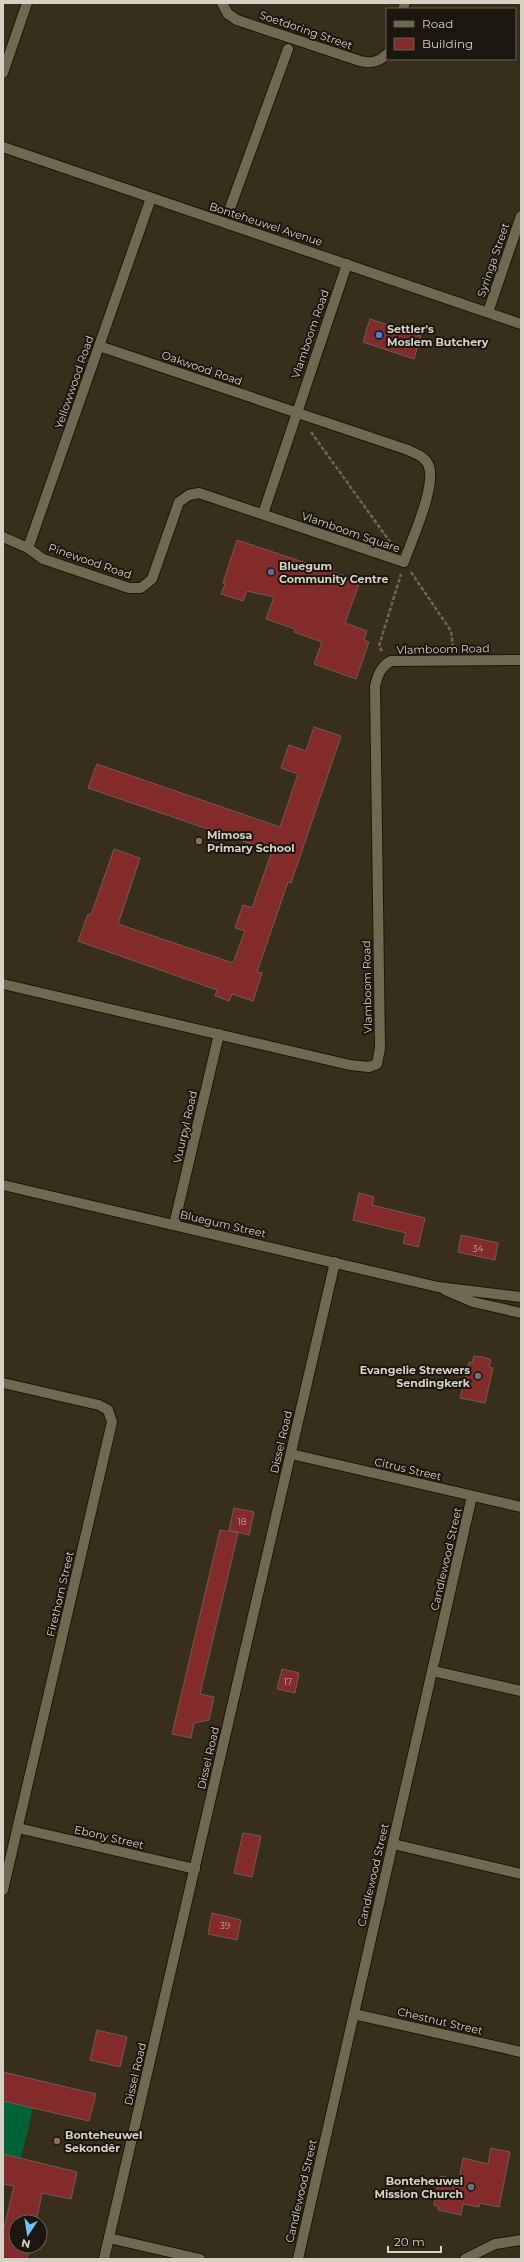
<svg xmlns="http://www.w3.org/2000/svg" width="524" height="2262" viewBox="0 0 524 2262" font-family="Montserrat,sans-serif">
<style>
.green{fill:#006338}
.building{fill:#832a2a;stroke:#735a57}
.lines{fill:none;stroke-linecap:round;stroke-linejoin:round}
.minor-casing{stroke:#1e1704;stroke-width:12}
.path{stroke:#6e6756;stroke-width:2.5;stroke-dasharray:4 2;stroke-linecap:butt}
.minor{stroke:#716852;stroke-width:10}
.shop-dot{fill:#3f7fe0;stroke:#1b170e;stroke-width:1.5}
.service-dot{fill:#5c6f8a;stroke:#1b170e;stroke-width:1.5}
.education-dot{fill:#8d6e63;stroke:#1b170e;stroke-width:1.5}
.worship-dot{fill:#6b7280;stroke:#1b170e;stroke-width:1.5}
.labels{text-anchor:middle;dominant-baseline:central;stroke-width:4;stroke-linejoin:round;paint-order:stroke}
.number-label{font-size:9px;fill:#c1a79e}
.street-label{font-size:11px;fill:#d6d1c5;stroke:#1b170e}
.poi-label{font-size:11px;font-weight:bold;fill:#d6d1c5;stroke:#1b170e;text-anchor:start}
</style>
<rect width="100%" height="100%" fill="#372f1b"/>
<path class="green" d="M3,2101l30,7 -12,51 -18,-5z"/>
<g class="building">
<path d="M370,319l51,17 -7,23 -51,-17z"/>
<path d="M237,540l114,38 -1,3 9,3 -14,39 22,8 -3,9 5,2 -13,37 -42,-15 8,-22 -28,-10 1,-3 -29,-10 8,-22 -27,-6 -4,10 -22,-7 4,-10 -2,-1z"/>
<path d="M314,727l27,9 -50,147 -3,-1 -31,90 5,1 -9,28 -21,-7 -3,7 -14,-5 2,-6 -139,-49 10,-27 3,1 23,-66 26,9 -22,66 115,39 12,-32 -10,-3 8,-23 9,3 20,-57 -184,-63 9,-24 183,63 18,-53 -17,-6 8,-23 17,6z"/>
<path d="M359,1193l15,4 -2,8 53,13 -7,29 -15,-4 3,-10 -53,-13z"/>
<path d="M461,1235l37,8 -3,17 -37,-8z"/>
<path d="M474,1356l9,1 8,3 -2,7 4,1 -8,35 -25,-5 9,-36 3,1z"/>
<path d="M234,1508l20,4 -5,23 -20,-5z"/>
<path d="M220,1530l18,3 -38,161 14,3 -5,23 -15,3 -3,15 -19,-4z"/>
<path d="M282,1669l17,4 -4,20 -18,-4z"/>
<path d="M243,1833l18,3 -9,41 -18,-4z"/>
<path d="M212,1913l29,7 -4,20 -29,-6z"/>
<path d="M97,2030l30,7 -7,30 -30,-7z"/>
<path d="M3,2072l93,22 -7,27 -86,-20z"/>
<path d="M491,2148l19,4 -11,55 -19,-4 -1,4 -16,-3 -2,11 -23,-5 1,-3 -5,-2 6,-29 19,4 4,-22 25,6z"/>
<path d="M3,2154l74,18 -6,27 -29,-6 -6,29h-20v24h14l-3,13h-24v-27l11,-46 -11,-2z"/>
</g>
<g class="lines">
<defs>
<g id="minor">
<path d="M222,3l6,11 9,6 123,41c11,3 19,1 27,-7"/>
<path d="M403,9l2,-6"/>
<path d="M3,73l24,-70"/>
<path d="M3,147l518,177"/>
<path d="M230,208l58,-159"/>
<path d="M488,312l33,-96"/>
<path d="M263,514l84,-250"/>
<path d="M3,537l25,11 123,-350"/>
<path d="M28,548l15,11 86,29h12l11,-9 27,-77 10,-7 10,-2 205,69c7,-21 34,-78 24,-98 -4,-8 -12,-10 -20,-14l-309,-104"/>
<path d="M3,984l347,81 19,2 8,-3 3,-16 -5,-362c3,-11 5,-19 16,-25l130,-1"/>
<path d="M3,1185l435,102 83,10"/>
<path d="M174,1225l45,-191"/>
<path d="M445,1290l28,12 48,11"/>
<path d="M3,1383l96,22 9,5 4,12 -109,468"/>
<path d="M291,1454l230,53"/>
<path d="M433,1671l88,20"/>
<path d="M18,1828l177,41"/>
<path d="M393,1844l128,30"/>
<path d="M354,2014l167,38"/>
<path d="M109,2238l91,21"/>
<path d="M104,2259l231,-997"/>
<path d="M298,2259l174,-763"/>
<path d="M465,2259l30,-15 26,-4"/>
</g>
</defs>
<use href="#minor" class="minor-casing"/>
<g class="path">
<path d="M311,432l79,110"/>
<path d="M411,572l40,59 2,16"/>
<path d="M382,651l-3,-5 22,-72"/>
</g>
<use href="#minor" class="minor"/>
</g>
<circle class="shop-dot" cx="379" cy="335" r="4"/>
<circle class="service-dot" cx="271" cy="572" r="4"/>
<g class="education-dot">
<circle cx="199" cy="841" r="4"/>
<circle cx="57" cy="2141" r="4"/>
</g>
<g class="worship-dot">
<circle cx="478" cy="1376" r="4"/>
<circle cx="471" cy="2187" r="4"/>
</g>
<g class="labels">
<g class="number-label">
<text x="478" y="1248">34</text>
<text x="242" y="1521">18</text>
<text x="288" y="1681">17</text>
<text x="225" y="1925">39</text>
</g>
<g class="street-label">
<text transform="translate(306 30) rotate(19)">Soetdoring Street</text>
<text transform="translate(266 224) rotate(18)">Bonteheuwel Avenue</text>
<text transform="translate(493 260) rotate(-71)">Syringa Street</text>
<text transform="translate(310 334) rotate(-71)">Vlamboom Road</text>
<text transform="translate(202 368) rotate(19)">Oakwood Road</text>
<text transform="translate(74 382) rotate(-71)">Yellowwood Road</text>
<text transform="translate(351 532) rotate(19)">Vlamboom Square</text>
<text transform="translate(90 561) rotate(19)">Pinewood Road</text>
<text transform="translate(443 649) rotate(-1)">Vlamboom Road</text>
<text transform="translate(367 987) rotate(-91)">Vlamboom Road</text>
<text transform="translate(185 1127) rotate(-77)">Vuurpyl Road</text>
<text transform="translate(223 1224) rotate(13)">Bluegum Street</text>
<text transform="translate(281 1442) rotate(-77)">Dissel Road</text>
<text transform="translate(408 1469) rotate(13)">Citrus Street</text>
<text transform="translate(446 1559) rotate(-77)">Candlewood Street</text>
<text transform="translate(60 1594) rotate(-77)">Firethorn Street</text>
<text transform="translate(208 1758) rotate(-77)">Dissel Road</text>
<text transform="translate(109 1837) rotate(13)">Ebony Street</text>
<text transform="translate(373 1875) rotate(-77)">Candlewood Street</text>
<text transform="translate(440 2021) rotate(13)">Chestnut Street</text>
<text transform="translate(135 2074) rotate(-77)">Dissel Road</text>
<text transform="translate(301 2191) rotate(-77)">Candlewood Street</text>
</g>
<g class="poi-label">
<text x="387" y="329">Settler's<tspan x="387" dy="13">Moslem Butchery</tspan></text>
<text x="279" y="566">Bluegum<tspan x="279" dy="13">Community Centre</tspan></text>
<text x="207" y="835">Mimosa<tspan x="207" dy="13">Primary School</tspan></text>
<text x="470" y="1370" text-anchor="end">Evangelie Strewers<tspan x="470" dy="13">Sendingkerk</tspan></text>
<text x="65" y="2135">Bonteheuwel<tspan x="65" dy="13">Sekondêr</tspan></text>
<text x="463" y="2181" text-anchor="end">Bonteheuwel<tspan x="463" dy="13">Mission Church</tspan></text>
</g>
</g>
<rect width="524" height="2262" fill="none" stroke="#d6d1c5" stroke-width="8"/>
<rect x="386" y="8" width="130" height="52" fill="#1b170e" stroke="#666157"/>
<rect x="394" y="21" width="20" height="6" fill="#716852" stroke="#666157"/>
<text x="422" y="28" font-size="12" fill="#d6d1c5">Road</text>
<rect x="394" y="38" width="20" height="12" fill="#832a2a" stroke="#666157"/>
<text x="422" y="48" font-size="12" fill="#d6d1c5">Building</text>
<g transform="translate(28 2234) rotate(192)"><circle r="19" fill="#1b170e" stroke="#666157"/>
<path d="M0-3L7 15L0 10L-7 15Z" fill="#6fc2f4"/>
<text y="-6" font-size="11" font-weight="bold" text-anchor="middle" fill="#d6d1c5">N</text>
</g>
<path d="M388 2246v6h53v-6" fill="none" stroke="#d6d1c5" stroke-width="2"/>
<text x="394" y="2246" font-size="12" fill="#d6d1c5" stroke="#1b170e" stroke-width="3" paint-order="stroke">20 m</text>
</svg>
